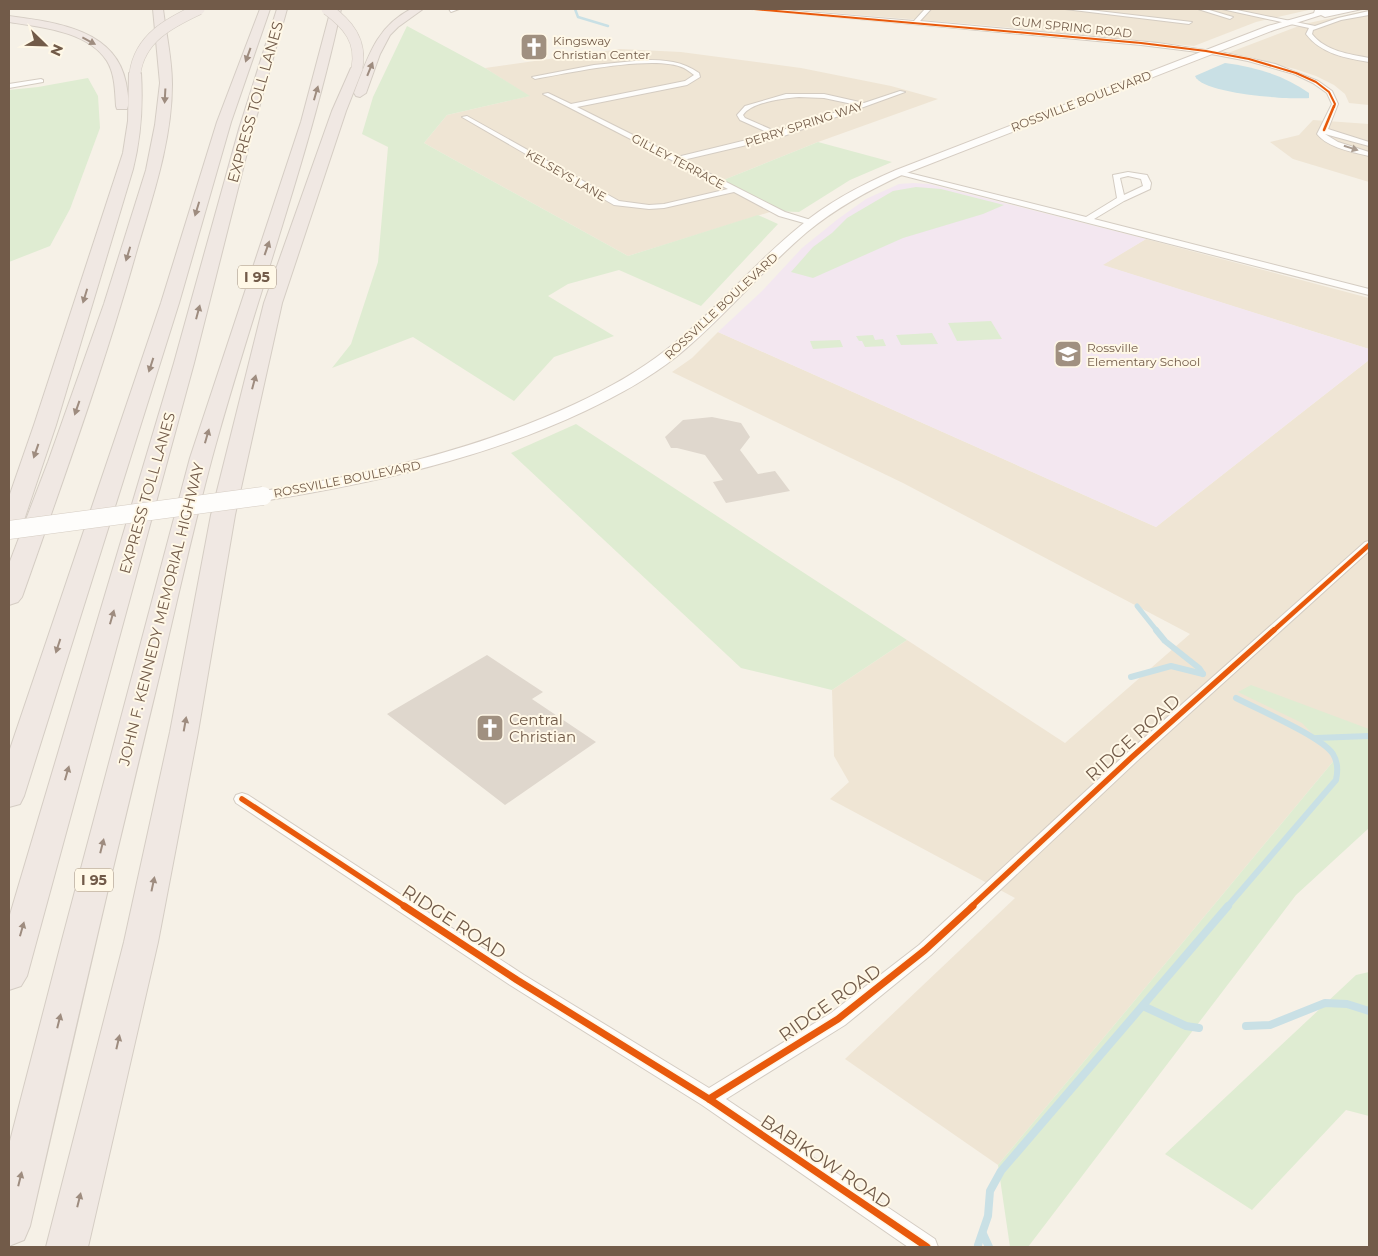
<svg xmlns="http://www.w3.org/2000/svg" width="1378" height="1256" viewBox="0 0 1378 1256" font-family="Montserrat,sans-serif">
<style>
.residential{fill:#efe5d4}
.education{fill:#f3e7f0}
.green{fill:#dfecd2}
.water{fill:#c9e0e5}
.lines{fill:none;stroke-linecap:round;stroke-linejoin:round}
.stream-far3{stroke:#c9e0e5;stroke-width:2.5}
.stream-far2{stroke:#c9e0e5;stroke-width:5}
.stream-far1{stroke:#c9e0e5;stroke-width:6}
.stream{stroke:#c9e0e5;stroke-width:8}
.building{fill:#dfd7cd}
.minor-casing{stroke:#d4ccc2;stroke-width:2}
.secondary-casing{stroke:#d6cdc3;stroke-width:2}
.motorway-casing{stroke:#d5cdc4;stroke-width:2}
.minor{fill:#fefdfb;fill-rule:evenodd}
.secondary{fill:#fefdfb;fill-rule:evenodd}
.motorway{fill:#f0e8e3;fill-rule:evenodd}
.secondary-bridge-casing{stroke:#d6cdc3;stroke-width:19;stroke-linecap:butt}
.motorway-bridge-casing{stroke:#d5cdc4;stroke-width:12;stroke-linecap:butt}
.secondary-bridge{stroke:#fefdfb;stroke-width:18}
.motorway-bridge{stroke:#f0e8e3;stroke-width:11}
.cycleway-far4-casing{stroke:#fff8e7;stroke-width:3}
.cycleway-far3-casing{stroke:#fff8e7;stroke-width:4.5}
.cycleway-far2-casing{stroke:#fff8e7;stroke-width:7}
.cycleway-far1-casing{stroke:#fff8e7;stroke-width:9}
.cycleway-casing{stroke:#fff8e7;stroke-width:10}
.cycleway-far4{stroke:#e8590c;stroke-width:2}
.cycleway-far3{stroke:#e8590c;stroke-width:2.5}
.cycleway-far2{stroke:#e8590c;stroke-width:4.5}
.cycleway-far1{stroke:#e8590c;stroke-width:5.5}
.cycleway{stroke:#e8590c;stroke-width:7}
.oneway{fill:#9e8c7f}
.oneway2{fill:#aa9c90}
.labels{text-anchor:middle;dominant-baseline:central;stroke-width:4;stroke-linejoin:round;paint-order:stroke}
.far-street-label{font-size:12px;fill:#725b49;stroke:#fff8e7}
.far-poi-label{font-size:12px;fill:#725b49;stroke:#fff8e7;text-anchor:start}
.shield{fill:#fff8e7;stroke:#9c8a78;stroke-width:1}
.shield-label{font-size:14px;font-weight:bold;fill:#725b49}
.street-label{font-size:15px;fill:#725b49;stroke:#fff8e7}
.poi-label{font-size:15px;fill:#725b49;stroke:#fff8e7;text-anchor:start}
.near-street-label{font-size:18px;fill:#725b49;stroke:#fff8e7}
</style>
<rect width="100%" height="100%" fill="#f6f1e7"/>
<g class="residential">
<path d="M787,9h526l-57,13 -62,24 -212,-21z"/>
<path d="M1369,10v95l-20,-2 -4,-9 -11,-9 -18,-9 -21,-7 -67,-16 76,-29z"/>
<path d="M620,49l61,3 120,16 90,18 47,13 -120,43 -97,39 52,30 -145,45 -204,-113 23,-28 82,-19 -44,-28z"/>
<path d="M1313,120l56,4v58l-76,-23 -23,-17 29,-7z"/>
<path d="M1146,239l223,59v51l-267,-84z"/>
<path d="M718,332l438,195 213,-167v376l-33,22 -338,407 -153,-106 170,-161 -185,-99 19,-17 -15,-26 -2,-66 75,-50 158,103 125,-109 -287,-151 -231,-111 20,-14z"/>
</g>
<path class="education" d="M913,183l16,1 217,55 -43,26 266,84v11l-213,167 -438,-195 44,-41 40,-43 36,-29 28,-20 33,-15z"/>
<g class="green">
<path d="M407,26l78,42 45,28 -83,19 -23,28 204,113 130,-41 20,9 -77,82 -82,-36 -51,14 -20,12 66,40 -60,21 -40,44 -101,-64 -81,31 19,-24 27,-82 10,-115 -26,-13 11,-37z"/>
<path d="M88,78l10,18 2,32 -30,81 -20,37 -41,16v-172l29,-3z"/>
<path d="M818,142l74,20 -42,18 -51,32 -26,-1 -52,-30z"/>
<path d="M916,187l25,2 63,16 -21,9 -80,24 -90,40 -22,-6 22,-25 19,-14 15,-15 46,-27z"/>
<path d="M991,321l11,18 -45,2 -9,-18z"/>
<path d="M932,333l6,11 -37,1 -5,-10z"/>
<path d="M873,335l2,5 8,-1 3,7 -21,1 -3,-6h-3l-3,-5z"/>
<path d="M840,340l3,7 -30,2 -3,-8z"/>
<path d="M576,424l331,216 -75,50 -91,-22 -230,-215z"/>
<path d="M1251,685l118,44v99l-73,67 -268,352h-18l-12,-82 338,-407 -34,-35 -64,-31z"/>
<path d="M1369,972v144l-23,-6 -94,100 -87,-56 191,-179z"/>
</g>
<path class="water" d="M1225,63c30,4 59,12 84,30v5c-18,2 -107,-4 -114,-22z"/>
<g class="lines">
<path class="stream-far3" d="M575,9l3,8 30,9"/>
<path class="stream-far2" d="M1137,606l20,25"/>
<g class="stream-far1">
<path d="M1156,630l9,11 34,27 4,6"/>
<path d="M1131,677l40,-11 32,8"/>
<path d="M1316,738l53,-2"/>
<path d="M1227,907l109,-127c2,-9 2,-18 -3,-26 -11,-17 -76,-45 -97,-56"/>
</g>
<g class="stream">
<path d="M1143,1006l43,20 13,2"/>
<path d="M1246,1026l24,-1 55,-22 22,1 22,7"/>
<path d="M983,1234l6,13"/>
<path d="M978,1245l10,-29 2,-25 11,-20 227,-265"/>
</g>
</g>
<g class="building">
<path d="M712,417l29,6 9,14 -10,13 18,24 17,-3 15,20 -64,12 -13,-21 10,-2 -18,-25 -28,-7h-6l-6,-11 18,-17z"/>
<path d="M487,655l56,37 -11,7 64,43 -91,63 -118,-91z"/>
</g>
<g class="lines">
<defs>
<g id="minor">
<path d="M449,9h10l-8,3z"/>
<path d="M751,9h20l143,12 11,-12h6l-11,12 238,22 67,10 50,11 43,17 14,10 6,13 -10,25 41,13v4l-44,-12 13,8 31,10v4c-16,-4 -41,-8 -52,-22l15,-30 -5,-11 -14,-10 -19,-9 -46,-13 -42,-8 -65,-8z"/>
<path d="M1065,9h16l111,13 -3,2z"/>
<path d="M1198,9h8l27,8 -3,2z"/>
<path d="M1222,9h10l83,17 23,-8 31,-7v4l-28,5 -28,10 -1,4c13,17 37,20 57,24v4c-23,-4 -48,-8 -63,-28l3,-6z"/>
<path d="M645,60c20,0 37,1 54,13l1,4 -13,8 -110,22 100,50 94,-23 -31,-14 -3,-5 8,-9 41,-12h38l40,9 36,-12 5,1 -124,45 -98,23 102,52 29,9v4h-3l-32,-9 -45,-24 -70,16 -15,1 -35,-4 -152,-88 5,-1 152,85 30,4 15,-1 64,-15 -185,-95 5,-1 23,11 114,-23 9,-6c-3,-2 -6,-5 -10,-7 -29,-14 -116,5 -149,11l-3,-2 62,-12zM799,97l25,1 33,7 -80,27 -32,-14 -2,-3c8,-13 42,-17 56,-18z"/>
<path d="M41,79l2,1v2l-34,6v-4z"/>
<path d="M897,170l189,47 31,-19 -4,-23 15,-3 19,3 4,8 -1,6 -26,12 -30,18 275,70v6l-472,-121zM1128,176l13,3 2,7 -19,9 -4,-17z"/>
<path d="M1369,541v10l-232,210 -206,194 -86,70 -119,74 209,140 3,8h-30l-206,-142 -192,-120 -274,-182 -2,-4 2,-4 6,-2 6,2 276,180 185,113 122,-75 88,-68 208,-192 238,-211z"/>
</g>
<path id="secondary" d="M1340,9h22l-37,8 -4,-2 -47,15 -370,144c-35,16 -68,34 -97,58 -46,39 -84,87 -131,125 -28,22 -59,39 -91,54 -102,48 -211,72 -322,90l-6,-1 -3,-4 3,-4 6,-1c108,-17 213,-41 312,-87 32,-15 63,-32 91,-54 48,-37 86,-85 133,-123 29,-25 62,-42 97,-57l372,-144 46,-13 1,-3 8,-1z"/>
<g id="motorway">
<path d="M153,9h10c3,24 9,50 9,75 0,58 -20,114 -36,169 -33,117 -74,230 -114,344l-4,5 -9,3v-41l39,-102 56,-158 42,-134 9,-45 5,-42z"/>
<path d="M260,9h10l-39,113 -52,181 -155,493 -4,8 -11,3v-55l152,-449 56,-181z"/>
<path d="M277,9h10l-34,120 -59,234 -167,613 -6,10 -12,4v-72l165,-555 65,-234z"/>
<path d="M331,9h10c-33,153 -88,298 -129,449 -19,71 -35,143 -52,215 -45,184 -88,368 -130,553l-6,14 -15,6v-101l53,-205 128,-482 111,-336z"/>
<path d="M411,9h12l-25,18 -8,8 -10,19 -14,39 -6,4 -4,-1 -2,-3c14,-35 21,-65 57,-84z"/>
<path d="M9,16c45,6 107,13 117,67 1,7 4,19 1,26h-10l-1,-3c-1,-15 -1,-32 -9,-45 -19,-30 -67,-34 -98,-39z"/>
<path d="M357,64l6,4 -17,43 -64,192 -47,212 -37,217 -40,210 -70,305h-42l78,-305 46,-210 41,-217 53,-212 68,-192 19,-43z"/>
<path d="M135,69l6,4c2,33 0,64 -8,96l-77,256 -35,104 -4,5 -8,2v-39l25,-72 89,-272 5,-32 1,-48z"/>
</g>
</defs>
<use href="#minor" class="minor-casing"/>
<use href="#secondary" class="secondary-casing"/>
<use href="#motorway" class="motorway-casing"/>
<use href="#minor" class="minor"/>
<use href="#secondary" class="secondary"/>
<use href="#motorway" class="motorway"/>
<defs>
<path id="secondary-bridge" d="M9,530l254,-34"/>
<g id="motorway-bridge">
<path d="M327,9c21,15 35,32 30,59"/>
<path d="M135,73c5,-35 34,-50 64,-64"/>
</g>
</defs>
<use href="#secondary-bridge" class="secondary-bridge-casing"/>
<use href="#motorway-bridge" class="motorway-bridge-casing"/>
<use href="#secondary-bridge" class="secondary-bridge"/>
<use href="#motorway-bridge" class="motorway-bridge"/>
<defs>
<path id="cycleway-far4" d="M754,9l387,34 65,8 43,8 47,14 20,9 13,10 6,12 -1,3"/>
<path id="cycleway-far3" d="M1324,130l10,-24"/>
<path id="cycleway-far2" d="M1273,631l96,-86"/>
<g id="cycleway-far1">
<path d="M242,799l164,108"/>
<path d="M971,907l161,-150 142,-127"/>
</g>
<g id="cycleway">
<path d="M404,906l113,74 192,119 218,148"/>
<path d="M709,1099l129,-80 87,-69 48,-44"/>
</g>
</defs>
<use href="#cycleway-far4" class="cycleway-far4-casing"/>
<use href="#cycleway-far3" class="cycleway-far3-casing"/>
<use href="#cycleway-far2" class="cycleway-far2-casing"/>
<use href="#cycleway-far1" class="cycleway-far1-casing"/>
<use href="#cycleway" class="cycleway-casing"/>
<use href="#cycleway-far4" class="cycleway-far4"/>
<use href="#cycleway-far3" class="cycleway-far3"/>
<use href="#cycleway-far2" class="cycleway-far2"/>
<use href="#cycleway-far1" class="cycleway-far1"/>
<use href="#cycleway" class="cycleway"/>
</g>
<defs><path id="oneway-solid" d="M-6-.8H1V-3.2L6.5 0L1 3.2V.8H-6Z" transform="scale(1.25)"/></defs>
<g class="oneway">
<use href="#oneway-solid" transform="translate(89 41) rotate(28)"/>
<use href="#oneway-solid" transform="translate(248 55) rotate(110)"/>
<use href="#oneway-solid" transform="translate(370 69) rotate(-68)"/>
<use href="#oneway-solid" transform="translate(316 93) rotate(-74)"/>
<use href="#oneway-solid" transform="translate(165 96) rotate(93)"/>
<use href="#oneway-solid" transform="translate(197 209) rotate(107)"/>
<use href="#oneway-solid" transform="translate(267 248) rotate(-71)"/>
<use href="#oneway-solid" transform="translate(128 254) rotate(107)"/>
<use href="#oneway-solid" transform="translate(85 296) rotate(107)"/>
<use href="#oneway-solid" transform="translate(198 312) rotate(-75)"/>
<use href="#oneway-solid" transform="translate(151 365) rotate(108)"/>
<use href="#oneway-solid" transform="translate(254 382) rotate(-75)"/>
<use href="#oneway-solid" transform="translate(77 408) rotate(109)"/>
<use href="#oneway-solid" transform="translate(207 436) rotate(-74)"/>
<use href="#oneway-solid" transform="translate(36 451) rotate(109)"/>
<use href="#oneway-solid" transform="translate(112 617) rotate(-74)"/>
<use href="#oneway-solid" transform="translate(58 646) rotate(108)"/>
<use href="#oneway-solid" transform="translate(185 724) rotate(-80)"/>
<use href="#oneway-solid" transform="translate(67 773) rotate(-74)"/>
<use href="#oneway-solid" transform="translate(102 846) rotate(-76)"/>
<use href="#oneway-solid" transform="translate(153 884) rotate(-78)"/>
<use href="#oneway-solid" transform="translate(22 929) rotate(-74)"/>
<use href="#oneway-solid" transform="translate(59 1021) rotate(-76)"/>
<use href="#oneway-solid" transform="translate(118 1042) rotate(-77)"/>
<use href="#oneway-solid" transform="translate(20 1179) rotate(-76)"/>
<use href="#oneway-solid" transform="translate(79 1200) rotate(-76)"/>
</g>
<use class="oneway2" href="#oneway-solid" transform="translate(1351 148) rotate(18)"/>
<defs>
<symbol id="church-square" viewBox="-11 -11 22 22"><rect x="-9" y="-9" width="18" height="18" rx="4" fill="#a09080" stroke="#fff8e7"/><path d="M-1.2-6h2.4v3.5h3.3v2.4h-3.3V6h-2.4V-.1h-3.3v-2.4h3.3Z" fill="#fff"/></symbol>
<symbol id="school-square" viewBox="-11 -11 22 22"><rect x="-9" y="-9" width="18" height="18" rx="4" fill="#a09080" stroke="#fff8e7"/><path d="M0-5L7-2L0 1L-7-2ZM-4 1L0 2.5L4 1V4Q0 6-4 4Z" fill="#fff"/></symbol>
</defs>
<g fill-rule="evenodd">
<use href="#church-square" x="518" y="31" width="32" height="32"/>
<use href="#school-square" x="1052" y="338" width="32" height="32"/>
<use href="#church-square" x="474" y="712" width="32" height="32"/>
</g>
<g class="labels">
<g class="far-street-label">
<text transform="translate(1072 27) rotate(6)">GUM SPRING ROAD</text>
<text transform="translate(1081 101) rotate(-21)">ROSSVILLE BOULEVARD</text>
<text transform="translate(804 124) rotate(-18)">PERRY SPRING WAY</text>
<text transform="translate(678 161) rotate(28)">GILLEY TERRACE</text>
<text transform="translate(566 175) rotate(30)">KELSEYS LANE</text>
<text transform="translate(721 306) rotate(-43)">ROSSVILLE BOULEVARD</text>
<text transform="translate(347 479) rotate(-11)">ROSSVILLE BOULEVARD</text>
</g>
<g class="far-poi-label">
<text x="553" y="40">Kingsway<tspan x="553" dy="14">Christian Center</tspan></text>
<text x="1087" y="347">Rossville<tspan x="1087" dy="14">Elementary School</tspan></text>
</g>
<g class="shield">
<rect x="238" y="265.5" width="38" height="23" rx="4"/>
<rect x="75" y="868.5" width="38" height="23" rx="4"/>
</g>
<g class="shield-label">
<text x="257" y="277">I 95</text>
<text x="94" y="880">I 95</text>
</g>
<g class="street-label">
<text transform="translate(255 102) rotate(-74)">EXPRESS TOLL LANES</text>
<text transform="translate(147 493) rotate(-74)">EXPRESS TOLL LANES</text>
<text transform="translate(161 614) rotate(-76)">JOHN F. KENNEDY MEMORIAL HIGHWAY</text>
</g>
<g class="poi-label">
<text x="509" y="719">Central<tspan x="509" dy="17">Christian</tspan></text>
</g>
<g class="near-street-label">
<text transform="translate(1133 738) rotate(-42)">RIDGE ROAD</text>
<text transform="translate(454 922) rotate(33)">RIDGE ROAD</text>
<text transform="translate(830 1003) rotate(-35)">RIDGE ROAD</text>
<text transform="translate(826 1162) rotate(34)">BABIKOW ROAD</text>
</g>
</g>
<rect width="1378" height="1256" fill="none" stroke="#725b49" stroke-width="20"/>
<g transform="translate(45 45) rotate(113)" stroke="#fff8e7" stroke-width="4" paint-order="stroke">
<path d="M0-4L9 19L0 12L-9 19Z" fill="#725b49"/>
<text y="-8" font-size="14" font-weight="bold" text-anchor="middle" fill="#725b49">N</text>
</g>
</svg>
